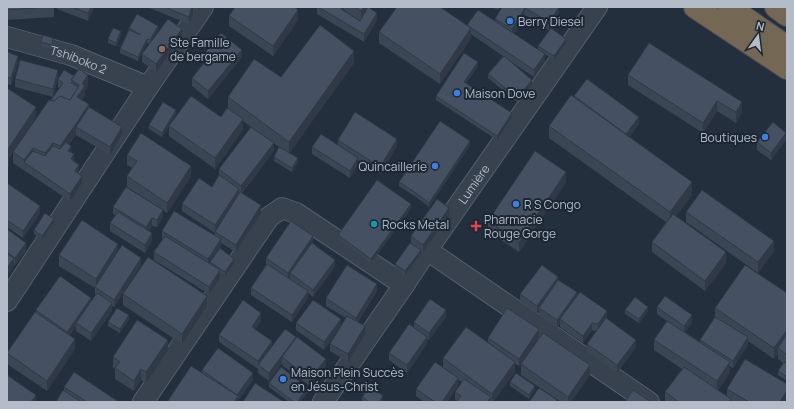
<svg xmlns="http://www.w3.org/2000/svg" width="794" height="409" viewBox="0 0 794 409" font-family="Manrope,sans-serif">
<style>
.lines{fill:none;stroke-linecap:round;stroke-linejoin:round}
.minor-casing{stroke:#565f6c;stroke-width:22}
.highway-casing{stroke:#434c59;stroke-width:24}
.minor{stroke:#38414e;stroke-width:20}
.highway{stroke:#746855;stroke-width:22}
.wall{fill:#3b4654;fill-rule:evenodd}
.shaded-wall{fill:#303945}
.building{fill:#455162;stroke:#303945}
.shop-dot{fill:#3f7fe0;stroke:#1d2633;stroke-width:1.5}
.education-dot{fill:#8d6e63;stroke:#1d2633;stroke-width:1.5}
.culture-dot{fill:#0f9aa8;stroke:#1d2633;stroke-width:1.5}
.health-dot{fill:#e0444e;stroke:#1d2633;stroke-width:1.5}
.labels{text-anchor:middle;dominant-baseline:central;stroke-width:4;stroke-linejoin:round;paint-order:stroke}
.poi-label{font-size:12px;fill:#b4bcc9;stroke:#1d2633;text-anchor:start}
.street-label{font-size:12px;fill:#b4bcc9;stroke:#1d2633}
</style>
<rect width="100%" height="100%" fill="#242f3e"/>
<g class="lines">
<defs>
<g id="minor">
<path id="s1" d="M7,37l64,18 77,32"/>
<path d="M427,250l222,152"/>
<path d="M7,301l141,-214 55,-80"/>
<path d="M143,402l126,-185 13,-9 14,5 108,72"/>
<path id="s2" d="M323,402l81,-117 23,-35 170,-243"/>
</g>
<g id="highway">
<path d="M695,7l92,61"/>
<path d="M729,7l58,40"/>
<path d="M776,7l11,8"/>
</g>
</defs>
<use href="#minor" class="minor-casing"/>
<use href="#highway" class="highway-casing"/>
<use href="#minor" class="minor"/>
<use href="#highway" class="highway"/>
</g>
<g class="wall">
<path d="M7,7h47v10l-47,3z"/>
<path d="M57,7h37l-6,14 -31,-12z"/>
<path d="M147,7h54l-3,4 -5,-3v5l-4,11z"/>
<path d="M317,7h53v1l7,12 -13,22 -47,-28zM344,10l13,9 -13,-8z"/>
<path d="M492,7h8l-2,3z"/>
<path d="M502,7h57v6l-10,17 -24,-15 -11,19 31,28 -11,15 -27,-18 25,25 -15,18 -29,-24v-4l15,-18 -32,-22v4l-31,46 -61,-41v-11l88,-6v-1l28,-4v-2z"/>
<path d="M229,16l69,4 -25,36 -44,-30z"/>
<path d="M129,28l29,2 -6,11 30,-4 -26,35 -14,-10v-8l7,-10 -2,-2 -9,19 -18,-8v-4l9,-19z"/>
<path d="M121,35l-5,11 -8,-3v-4z"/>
<path d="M41,42h12l-1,7 -11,-3z"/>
<path d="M566,43l-12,17 -16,-10v-4z"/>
<path d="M649,43l93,69 -6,11 -19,-12 -14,22 -75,-48v-10z"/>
<path d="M7,52l11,11 -7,22 -4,-1z"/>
<path d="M203,55l39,2 -34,42 -16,-13v-8l12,-15 -1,-1z"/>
<path d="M354,63l-65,90 9,9 -6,10 -18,-11v-4l5,-10 -11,-8 6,12 -32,42 19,20 -25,39 -15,-9v3l-7,10 20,7 -9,13 -5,-4v6l-11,16 -55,-34v-8l9,-13 -1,-1v-7l53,4v-2l-33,-22v-7l30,-17 7,-11v-7l32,-42 -8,-6v9l-28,39 -46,-33v-10l52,-9 7,-8v-12l53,-20z"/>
<path d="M478,66l-12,17 46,34 -15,23 -61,-40v-4z"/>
<path d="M64,70l24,16 -3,4v6l-3,4 7,7 33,27 -12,21 -34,-20 -7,9 5,17 5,11 -1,1 4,10 -12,18 -57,-38v-11l47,-64 -2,-1v-8z"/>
<path d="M58,77l-5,20 -38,-10v-8z"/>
<path d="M7,88l29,29 -27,41v8l-2,3z"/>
<path d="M574,96l65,28 -10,13 63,58 -16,21 50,47 -21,28 -53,-39v-10l14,-20 -117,-84v-12l25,-28z"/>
<path d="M176,114l-14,23 -13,-8v-4z"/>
<path d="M338,140l59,6 -17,28 -22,-14v5l-8,13 -38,-24v-7l26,-2z"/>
<path d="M786,140l-15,20 -14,-10v-8z"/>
<path d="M470,145l-41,62 -13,-10 -17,-11v-4z"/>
<path d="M127,155l64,21 -24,37 -4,-3v7l-6,10 -5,-1 -3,5 3,10 -7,12 -35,-22v-8l5,-8 -2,-1v-7l49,2 -35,-22v-11l5,-8 -5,-3z"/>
<path d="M566,182l-47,70 -31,-21v-10z"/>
<path d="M7,183l33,30 -17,25 -16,-11z"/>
<path d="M411,208l-40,55 -33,-24v-4z"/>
<path d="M686,212l88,39 -16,22 -72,-51z"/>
<path d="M449,215l-26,37 -2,-1v3l-16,21 -10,-7v-4l16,-21v-7z"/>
<path d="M54,223l-12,16 -8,-5v-4z"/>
<path d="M7,229l19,22 -11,14 -1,-1v2l-7,10z"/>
<path d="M313,243l22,24 -22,30 -5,-4v5l-16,24 -41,-27v-7l15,-22v-8z"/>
<path d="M118,251l23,14 -27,42 -2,-1v5l-21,30 -15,-10v-5l-6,9 5,14 -28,42 -40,-27v-11l29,-40v-3l55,-9 5,-6 -1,-1v-6l-36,-22v-11z"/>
<path d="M558,280l19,16 30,23 29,28 -19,26 -30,-22v-7l9,-13 -4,-1 -9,13 -23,-16v-4l-3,5 -18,-13v-5l-2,3 -17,-12v-7z"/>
<path d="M377,291l-19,31 7,12 -17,28 -18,-11v-7l16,-26 -20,-12v-8z"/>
<path d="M787,293v88l-9,-6v-4l5,-8 -5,-4v-5l-4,5 -26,-18v4l-15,23 -3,-2v6l-12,19 9,6v-8l60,-5v16l-1,2h-54l-1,-1v1h-66v-10l17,-23 -28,-19v-10l13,-19 -10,-7v-7l35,16 -7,9 15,10v-2l15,-23v-9z"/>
<path d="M123,294l84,12 -25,38 -59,-39z"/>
<path d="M625,310l23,1 -9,12 -14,-9z"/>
<path d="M446,317l-17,23 -2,-1v5l-20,29 -18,-13v-7l25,-26v-5z"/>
<path d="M129,319l-9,14 -12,-7v-4z"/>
<path d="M261,321l-6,8 17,17 24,-7 30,27 -16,20 -28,-21v-2l-13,18 -11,-8v-5v1l-39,-27v-7z"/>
<path d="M296,323l45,3 -17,24 -28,-20z"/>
<path d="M539,337l-20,29 -4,-2v8l-22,30h-37l1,-1 -2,-2v-7l7,-10 -4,-2v6l-11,16h-23l-8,-6v-7l27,-22v-9l45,-16v-4z"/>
<path d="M168,350l-22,33 -5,-3 -7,11 -19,-12v-10l-2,-2v-10z"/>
<path d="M521,364l69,11 -19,27h-10l-40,-27z"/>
<path d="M202,370l51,10 -15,21v1l-36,-29z"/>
<path d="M510,382l25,8 -6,9 -19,-13z"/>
<path d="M269,383l39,9 -8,10h-11l-20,-15z"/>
<path d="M64,387l55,15h-63l8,-12z"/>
<path d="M362,397l21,3 -1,2h-19l-1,-1z"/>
</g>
<g class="shaded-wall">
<path d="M91,7h3l-6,14v-8z"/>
<path d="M192,7h1v6l-4,11v-7z"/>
<path d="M199,7h2l-3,4v-3z"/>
<path d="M342,7h2v5l-3,-3z"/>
<path d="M364,7h6l-9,14v-10z"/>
<path d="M559,7v6l-10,17v-8z"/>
<path d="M525,8v7l-13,22v-8z"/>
<path d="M298,10v10l-25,36v-10z"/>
<path d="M377,13v7l-13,22v-8z"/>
<path d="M158,26v4l-8,14v-4z"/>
<path d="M471,28v10l-31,46v-10z"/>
<path d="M182,29v8l-26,35v-8z"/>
<path d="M121,31v4l-5,11v-3z"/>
<path d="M147,39v3l-9,19v-4z"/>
<path d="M566,39v4l-12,17v-4z"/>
<path d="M242,50v7l-34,42v-8z"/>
<path d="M354,51v12l-65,91v-12z"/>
<path d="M545,54v8l-11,15v-7z"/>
<path d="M18,56v7l-7,22v-7z"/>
<path d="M478,62v4l-14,20v-4z"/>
<path d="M58,70v7l-5,20v-8z"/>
<path d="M88,75v11l-3,4v6l-8,11 -7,3 12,-26z"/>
<path d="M532,80v4l-15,18v-4z"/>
<path d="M717,101v10l-14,22v-10z"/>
<path d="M742,102v10l-6,11v-11z"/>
<path d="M89,104v10l-13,13v8l-16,22v-11z"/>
<path d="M36,107v10l-27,41v8l-2,3v-10l1,-2v-8z"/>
<path d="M176,110v4l-14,23v-4z"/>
<path d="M512,113v4l-15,23v-4z"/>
<path d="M639,117v7l-13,18v-8z"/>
<path d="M243,119v11l-28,39v-11z"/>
<path d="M122,127v7l-12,21v-8z"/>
<path d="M786,133v7l-15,20v-7z"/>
<path d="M397,139v7l-17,28v-7z"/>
<path d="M470,141v4l-41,62v-4z"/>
<path d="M53,143v11l-8,9v-10z"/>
<path d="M274,143v8l-33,42v-7z"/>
<path d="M71,146v7l-3,-2z"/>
<path d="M33,148v11l-9,3v8v-10z"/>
<path d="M74,154v8l-3,-3z"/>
<path d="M298,158v4l-6,10v-4z"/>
<path d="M358,158v7l-8,13v-7z"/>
<path d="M79,165v7l-4,6v-7z"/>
<path d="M191,166v10l-24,37v-10z"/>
<path d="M566,172v10l-47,70v-10z"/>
<path d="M82,176v7l-12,18v-7z"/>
<path d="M692,182v13l-22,30v-13z"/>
<path d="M239,189v7l-24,37v-8z"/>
<path d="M411,204v4l-40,55v-4z"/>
<path d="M261,205v8l-25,39v-7z"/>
<path d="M40,206v7l-17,25v-7z"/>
<path d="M449,208v7l-26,37v-7z"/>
<path d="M163,210v7l-6,10v-7z"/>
<path d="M152,218v8l-6,9v-8z"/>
<path d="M54,219v4l-12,16v-3z"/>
<path d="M152,233v8l-7,12v-8z"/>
<path d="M313,236v8l-23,29v5l-2,2v-7z"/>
<path d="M221,239v7l-13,20v-7z"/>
<path d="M774,241v10l-16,22v-11z"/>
<path d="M26,243v8l-11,14v-7z"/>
<path d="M118,244v10l-22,34v-9z"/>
<path d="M421,250v4l-16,21v-4z"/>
<path d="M726,252v11l-21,28v-10z"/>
<path d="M14,258v8l-7,10v-8z"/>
<path d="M141,258v7l-27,42v-7z"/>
<path d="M234,259v4l-9,13v-4z"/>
<path d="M335,260v7l-22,30v-7z"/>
<path d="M220,270v8l-11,16v-7z"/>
<path d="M558,277v8l-19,23v2l-2,3v-7z"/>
<path d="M377,284v7l-21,34v-7z"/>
<path d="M308,291v7l-16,24v-7z"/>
<path d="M577,292v7l-17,20v4l-3,5v-8z"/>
<path d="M207,296v10l-25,38v-10z"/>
<path d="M91,298v7l-15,18v3l-9,13v-7z"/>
<path d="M112,303v8l-21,30v-8z"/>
<path d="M648,307v4l-9,12v-4z"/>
<path d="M446,310v7l-17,23v-7z"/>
<path d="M607,311v8l-9,13v-8z"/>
<path d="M261,313v8l-9,13v-7z"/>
<path d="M129,315v4l-9,14v-4z"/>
<path d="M692,315v8l-8,10v-7z"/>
<path d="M341,319v7l-17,24v-8z"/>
<path d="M592,323v7l-9,13v-7z"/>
<path d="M365,326v8l-17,28v-8z"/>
<path d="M539,329v8l-20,29v-7z"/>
<path d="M787,330v10l-9,8v6l-4,5v-11z"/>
<path d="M296,337v7l-14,13v6l-13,18v-8z"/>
<path d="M427,337v7l-20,29v-8z"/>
<path d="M748,337v8l-15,23v-7z"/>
<path d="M75,339v10l-28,42v-10z"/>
<path d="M168,340v10l-22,33v-11z"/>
<path d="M636,340v7l-19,26v-8z"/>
<path d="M272,341v7l-14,17v4v-8z"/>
<path d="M326,359v7l-16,20v-7z"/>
<path d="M515,362v10l-22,30h-1v-8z"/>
<path d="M730,362v10l-13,20v-11z"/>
<path d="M590,365v10l-19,27h-3v-5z"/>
<path d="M141,369v11l-7,11v-10z"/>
<path d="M253,373v7l-15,21v1h-4l3,-7z"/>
<path d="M458,378v8l-11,16h-5z"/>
<path d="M535,386v4l-6,9v-4z"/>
<path d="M308,388v4l-8,10h-3z"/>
<path d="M787,390v10l-1,2h-6z"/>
<path d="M36,395v7h-5z"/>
<path d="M383,396v4l-1,2h-3z"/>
<path d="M491,397v5h-4z"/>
</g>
<g class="building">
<path d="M7,7h42l-42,3z"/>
<path d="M72,7h19l-3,6z"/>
<path d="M165,7h27l-3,10z"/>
<path d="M235,7h59l4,3 -25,36 -44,-30z"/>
<path d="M318,7h24l-1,2 19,12 8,-14 9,6 -13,21z"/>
<path d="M355,7h9l-3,4z"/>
<path d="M397,7h43l31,21 -31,46 -61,-42z"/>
<path d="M502,7h57l-10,15 -24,-14 -13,21 -17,-10z"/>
<path d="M478,10l67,44 -11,16 -67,-45z"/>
<path d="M137,14l21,12 -8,14 -3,-1 -9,18 -18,-8 9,-19 12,5 -12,-7z"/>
<path d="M168,19l14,10 -26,35 -14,-10z"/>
<path d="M320,25l34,26 -65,91 -61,-45 26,-38 27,18z"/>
<path d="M113,28l8,3 -5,12 -8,-4z"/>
<path d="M551,28l15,11 -12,17 -16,-10z"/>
<path d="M221,33l21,17 -34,41 -16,-13 16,-20 -5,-3z"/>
<path d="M43,35l10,3 -1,7 -11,-3z"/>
<path d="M649,43l93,59 -6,10 -19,-11 -14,22 -75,-48z"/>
<path d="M7,52l11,4 -7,22 -4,-1z"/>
<path d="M464,53l14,9 -14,20 48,31 -15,23 -61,-40z"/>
<path d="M504,56l28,24 -15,18 -29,-24z"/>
<path d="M20,60l38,10 -5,19 -38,-10z"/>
<path d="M79,69l9,6 -6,9 3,2 -8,11 12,7 -13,20 -16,22 -7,-3 -8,10 -12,-5 -9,12 -11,-8 36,-52 5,1 6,-5 10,4 9,-15 -8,-5z"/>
<path d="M64,70l10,6 -3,4 2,1 -2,2 7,4 -8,13 -10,-4 -6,5 -3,-1 12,-17 -5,-4z"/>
<path d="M587,79l52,38 -13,17 -52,-38z"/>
<path d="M7,88l29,19 -28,42 -1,-1z"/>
<path d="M571,95l121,87 -22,30 -121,-86z"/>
<path d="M191,96l30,21 6,-9 16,11 -28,39 -46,-32z"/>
<path d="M163,102l13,8 -14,23 -13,-8z"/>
<path d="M89,107l33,20 -12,20 -34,-20z"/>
<path d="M355,112l42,27 -17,28 -42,-27z"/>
<path d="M440,121l30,20 -41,62 -13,-10 -17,-11z"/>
<path d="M773,122l13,11 -15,20 -14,-11z"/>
<path d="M251,127l23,16 -33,43 -22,-17z"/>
<path d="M141,133l50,33 -24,37 -40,-27 10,-15 -10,-6z"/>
<path d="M321,134l37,24 -8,13 -38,-24z"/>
<path d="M66,142l5,4 -3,5 6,3 -3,5 8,6 -4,6 7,5 -12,18 -46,-32 9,-11 12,5 8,-10 7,3z"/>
<path d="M279,147l19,11 -6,10 -18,-11z"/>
<path d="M535,151l31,21 -47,70 -31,-21z"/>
<path d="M219,175l20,14 -24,36 -33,-21 17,-26 13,9z"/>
<path d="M377,180l34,24 -40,55 -33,-24z"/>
<path d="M7,183l33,23 -17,25 -16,-11z"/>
<path d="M126,187l37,23 -6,10 -5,-2 -6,9 -33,-20z"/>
<path d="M702,190l72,51 -16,21 -72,-50z"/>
<path d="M240,192l21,13 -25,40 -21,-13z"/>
<path d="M437,199l12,9 -26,37 -12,-9z"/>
<path d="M174,211l47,28 -13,20 -46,-28z"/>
<path d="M118,212l34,21 -7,12 -35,-22z"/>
<path d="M45,213l9,6 -12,17 -8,-6z"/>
<path d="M673,214l53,38 -21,29 -53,-39z"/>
<path d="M82,220l36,24 -22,35 -37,-24z"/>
<path d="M291,221l22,15 -25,37 -22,-15z"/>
<path d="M7,229l19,14 -11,15 -8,-6z"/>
<path d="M165,236l55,34 -11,17 -55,-35z"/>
<path d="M312,243l23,17 -22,30 -23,-17z"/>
<path d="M410,243l11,7 -16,21 -10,-7z"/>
<path d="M122,245l19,13 -27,42 -19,-13z"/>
<path d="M220,248l14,11 -9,13 -15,-10z"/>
<path d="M7,254l7,4 -7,10z"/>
<path d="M148,257l59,39 -25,38 -59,-40z"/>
<path d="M267,264l41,27 -16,24 -41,-27z"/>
<path d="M347,265l30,19 -21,34 -30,-20z"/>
<path d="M542,265l16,12 -21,29 -17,-12z"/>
<path d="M745,265l42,28v37l-13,18 -59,-40z"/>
<path d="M60,276l31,22 -24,34 -31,-22z"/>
<path d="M558,280l19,12 -20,28 -18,-12z"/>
<path d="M580,292l27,19 -9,13 -6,-1 -9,13 -23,-17z"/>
<path d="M97,293l15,10 -21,30 -15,-10z"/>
<path d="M665,296l27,19 -8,11 -27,-19z"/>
<path d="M635,297l13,10 -9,12 -14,-9z"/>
<path d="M430,299l16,11 -17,23 -15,-11z"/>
<path d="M243,300l18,13 -9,14 20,14 -14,20 -39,-26z"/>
<path d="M313,300l28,19 -17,23 -28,-19z"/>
<path d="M117,308l12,7 -9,14 -12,-7z"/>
<path d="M507,308l32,21 -20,30 -31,-21z"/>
<path d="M35,312l40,27 -28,42 -40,-28z"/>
<path d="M347,316l18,10 -17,28 -18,-10z"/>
<path d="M715,317l33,20 -15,24 -33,-21z"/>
<path d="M606,318l30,22 -19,25 -30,-21z"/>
<path d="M137,320l31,20 -22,32 -5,-3 -7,12 -19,-13 5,-6 -7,-5z"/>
<path d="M667,321l63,41 -13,19 -63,-41z"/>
<path d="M409,324l18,13 -20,28 -18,-12z"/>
<path d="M466,327l49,35 -23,32 -49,-36z"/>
<path d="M285,329l11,8 -27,36 -11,-8z"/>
<path d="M543,333l47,32 -22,32 -47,-33z"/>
<path d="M787,334v21l-9,-7z"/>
<path d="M297,337l29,22 -16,20 -28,-22z"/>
<path d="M218,348l35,25 -16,22 -35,-25z"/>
<path d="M745,359l42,25v6l-7,12h-31l-22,-13z"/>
<path d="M435,362l23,16 -16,24h-7l-19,-13z"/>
<path d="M784,362l3,2v13l-9,-6z"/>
<path d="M191,366l47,30 -4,6h-67z"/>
<path d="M281,367l27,21 -11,14h-3l-25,-19z"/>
<path d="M684,367l47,32 -2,3h-50l-14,-10z"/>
<path d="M74,372l45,30h-32l-23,-15z"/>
<path d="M516,373l19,13 -6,9 -19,-13z"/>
<path d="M7,375l29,20 -5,7h-24z"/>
<path d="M464,379l27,18 -4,5h-31l5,-6 -6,-4z"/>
<path d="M255,383l29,19h-41z"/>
<path d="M370,386l13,10 -4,6h-10l-7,-5z"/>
<path d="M539,388l18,12 -2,2h-26z"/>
<path d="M63,390l18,12h-25z"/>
<path d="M633,390l18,12h-26z"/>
</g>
<g class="shop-dot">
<circle cx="510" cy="21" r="4"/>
<circle cx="457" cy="93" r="4"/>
<circle cx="765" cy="137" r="4"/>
<circle cx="435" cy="166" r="4"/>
<circle cx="516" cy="204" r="4"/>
<circle cx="283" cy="379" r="4"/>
</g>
<circle class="education-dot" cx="162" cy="49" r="4"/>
<circle class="culture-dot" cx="374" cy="224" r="4"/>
<path class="health-dot" d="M474 220h4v4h4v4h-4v4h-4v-4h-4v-4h4z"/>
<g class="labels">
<g class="poi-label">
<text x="518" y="21">Berry Diesel</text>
<text x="170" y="42">Ste Famille<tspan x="170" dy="14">de bergame</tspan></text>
<text x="465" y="93">Maison Dove</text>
<text x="757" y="137" text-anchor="end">Boutiques</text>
<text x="427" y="166" text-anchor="end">Quincaillerie</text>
<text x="524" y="204">R S Congo</text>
<text x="484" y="219">Pharmacie<tspan x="484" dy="14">Rouge Gorge</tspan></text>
<text x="382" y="224">Rocks Metal</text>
<text x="291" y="372">Maison Plein Succès<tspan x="291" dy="14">en Jésus-Christ</tspan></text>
</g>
<g class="street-label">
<text stroke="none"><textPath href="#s1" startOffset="75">Tshiboko 2</textPath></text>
<text stroke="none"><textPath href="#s2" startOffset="265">Lumière</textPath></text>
</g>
</g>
<rect width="794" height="409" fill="none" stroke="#b4bcc9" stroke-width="16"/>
<g transform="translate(758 36) rotate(14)" stroke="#1d2633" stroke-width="3" paint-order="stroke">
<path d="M0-3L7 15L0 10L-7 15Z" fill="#b4bcc9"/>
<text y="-6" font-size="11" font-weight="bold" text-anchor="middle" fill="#b4bcc9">N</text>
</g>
</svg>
